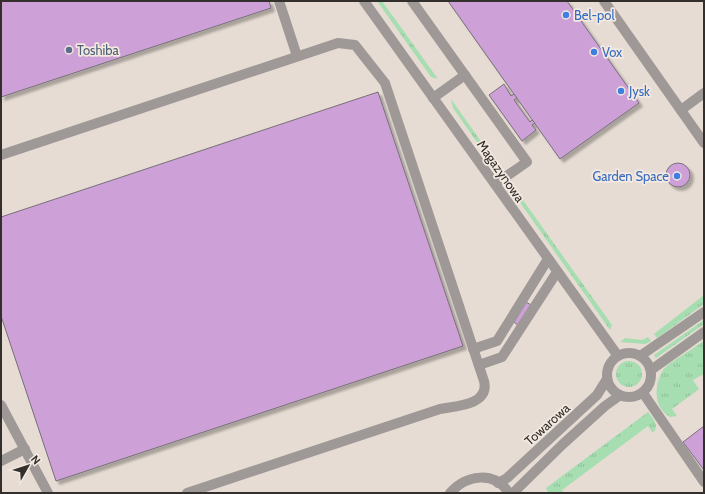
<svg xmlns="http://www.w3.org/2000/svg" width="705" height="494" viewBox="0 0 705 494" font-family="Cabin,sans-serif">
<style>
.grass{fill:url(#grass-tufts)}
.building{fill:#cea0d8;stroke:#777079;filter:url(#shadow)}
.lines{fill:none;stroke-linecap:round;stroke-linejoin:round}
.minor{stroke:#9e9897;stroke-width:10}
.shop-dot{fill:#3f7fe0;stroke:#f3e9e1;stroke-width:1.5}
.service-dot{fill:#5c6f8a;stroke:#f3e9e1;stroke-width:1.5}
.labels{text-anchor:middle;dominant-baseline:central;stroke-width:3.5;stroke-linejoin:round;paint-order:stroke}
.shop-label{font-size:13px;fill:#366cbe;stroke:#f3e9e1;text-anchor:start}
.service-label{font-size:13px;fill:#4e5e75;stroke:#f3e9e1;text-anchor:start}
.street-label{font-size:13px;fill:#332f2c;stroke:#f3e9e1}
</style>
<defs>
<pattern id="grass-tufts" width="24" height="20" patternUnits="userSpaceOnUse"><rect width="24" height="20" fill="#a6ddb1"/><path d="M3 7l-1-3M5 7V3M7 7l1-3M15 17l-1-3M17 17v-4M19 17l1-3" fill="none" stroke="#8fbe98"/></pattern>
<filter id="shadow"><feDropShadow dx="3.5" dy="3.5" stdDeviation="1" flood-color="#0004"/></filter>
</defs>
<rect width="100%" height="100%" fill="#e6dcd3"/>
<g class="grass">
<path d="M377,1h5l56,78 -7,-2z"/>
<path d="M451,99l48,68 -8,-5 -38,-54z"/>
<path d="M513,186l99,139 -2,5 -96,-136z"/>
<path d="M704,295v9l-47,34 -3,-4z"/>
<path d="M704,320v4l-48,34 -2,-3z"/>
<path d="M648,337l3,4 -6,3 -25,-2 5,-4 17,2z"/>
<path d="M704,341v33l-11,6 6,9 -27,20 5,7 -7,1c-17,-10 -16,-32 -7,-47 5,-7 33,-23 41,-29z"/>
<circle cx="629" cy="374" r="13"/>
<path d="M648,412c5,7 12,13 5,21l-5,-7 -86,64 2,3h-16l-2,-5z"/>
</g>
<g class="building">
<path d="M1,1h268l2,7 -270,89z"/>
<path d="M448,1h119l72,102 -79,56z"/>
<path d="M504,84l7,12 3,-2 3,4 -3,2 16,22 2,-2 3,3 -3,2 4,5 -14,11 -33,-46z"/>
<path d="M378,92l85,254 -407,135 -55,-165v-99z"/>
<circle cx="678" cy="175" r="12"/>
<path d="M526,302l5,3 -12,21 -5,-4z"/>
<path d="M704,426v44l-21,-28z"/>
</g>
<g class="lines">
<g class="minor">
<path d="M279,1l18,55"/>
<path d="M364,1l254,355"/>
<path d="M412,1l115,161 -32,22"/>
<path d="M604,1l100,142"/>
<path d="M433,98l32,-23"/>
<path d="M681,110l23,-17"/>
<path d="M1,155l337,-112 17,2 30,38 99,298c6,24 -28,25 -44,28l-253,84"/>
<path d="M473,349l24,-8 51,-82"/>
<circle cx="629" cy="375" r="22"/>
<path d="M640,356l64,-44"/>
<path d="M479,365l23,-8 55,-85"/>
<path d="M651,370l53,-38"/>
<path d="M643,393l61,89"/>
<path d="M1,405l47,88"/>
<path d="M1,461l24,-12"/>
<path d="M498,483l9,-5 90,-83 10,-16"/>
<path d="M450,493c16,-18 44,-23 59,0"/>
<path d="M513,493l50,-49 42,-38 14,-10"/>
</g>
</g>
<g class="shop-dot">
<circle cx="566" cy="15" r="4"/>
<circle cx="594" cy="52" r="4"/>
<circle cx="621" cy="91" r="4"/>
<circle cx="677" cy="176" r="4"/>
</g>
<circle class="service-dot" cx="69" cy="50" r="4"/>
<g class="labels">
<g class="shop-label">
<text x="574" y="15">Bel-pol</text>
<text x="602" y="52">Vox</text>
<text x="629" y="91">Jysk</text>
<text x="669" y="176" text-anchor="end">Garden Space</text>
</g>
<g class="service-label">
<text x="77" y="50">Toshiba</text>
</g>
<g class="street-label">
<text transform="translate(501 171) rotate(55)">Magazynowa</text>
<text transform="translate(547 424) rotate(-42)">Towarowa</text>
</g>
</g>
<rect width="705" height="494" fill="none" stroke="#332f2c" stroke-width="4"/>
<g transform="translate(28 466) rotate(51)" stroke="#f3e9e1" stroke-width="3" paint-order="stroke">
<path d="M0-3L7 15L0 10L-7 15Z" fill="#332f2c"/>
<text y="-6" font-size="11" font-weight="bold" text-anchor="middle" fill="#332f2c">N</text>
</g>
</svg>
